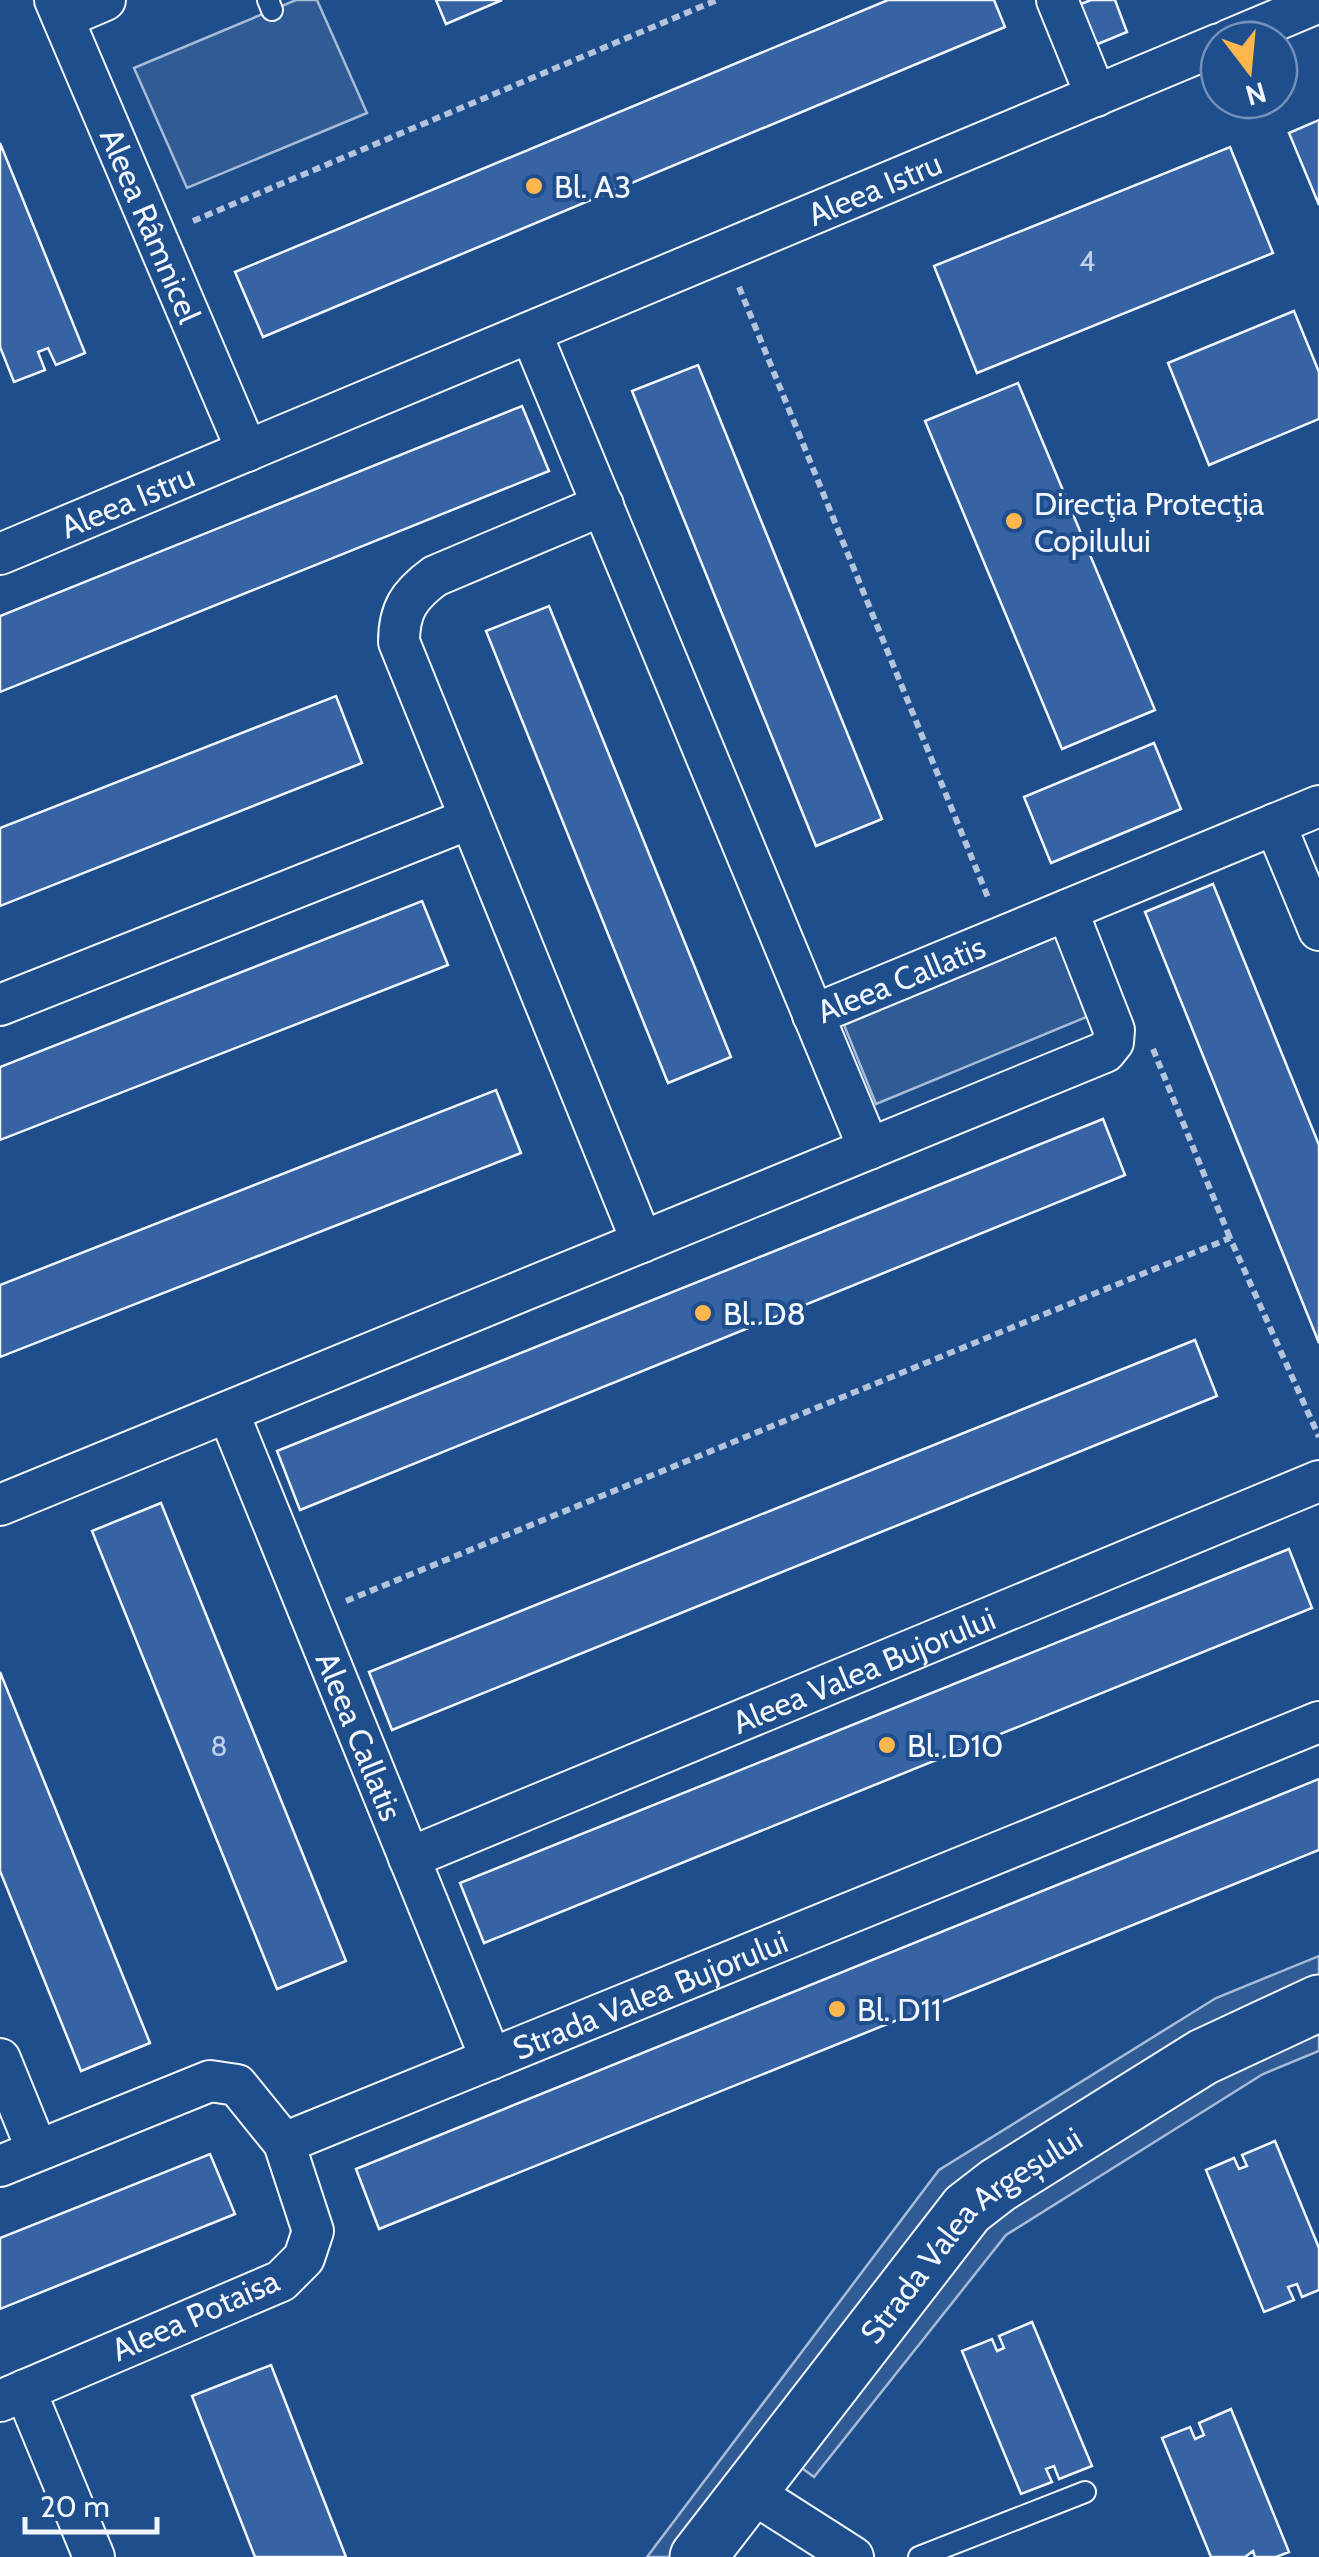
<svg xmlns="http://www.w3.org/2000/svg" width="1319" height="2557" viewBox="0 0 1319 2557" font-family="Cabin,sans-serif">
<style>
.parking{fill:#305b95;stroke:#a8bbd7;stroke-width:2.5}
.building{fill:#3563a3;stroke:#f2f6ff;stroke-width:2.5}
.lines{fill:none;stroke-linecap:round;stroke-linejoin:round}
.lane-casing{stroke:#f2f6ff;stroke-width:24}
.street-casing{stroke:#f2f6ff;stroke-width:44}
.secondary-casing{stroke:#f2f6ff;stroke-width:59}
.path{stroke:#b3c4dc;stroke-width:6;stroke-dasharray:8 5;stroke-linecap:butt}
.lane{stroke:#1f4e8c;stroke-width:20}
.street{stroke:#1f4e8c;stroke-width:40}
.secondary{stroke:#1f4e8c;stroke-width:55}
.poi-dot{fill:#ffb74d;stroke:#1f4e8c;stroke-width:4}
.labels{text-anchor:middle;dominant-baseline:central;stroke-width:8;stroke-linejoin:round;paint-order:stroke}
.number-label{font-size:28px;fill:#c3d1e8}
.poi-label{font-size:32px;fill:#f2f6ff;stroke:#1f4e8c;text-anchor:start}
.street-label{font-size:32px;fill:#f2f6ff;stroke:#1f4e8c}
</style>
<rect width="100%" height="100%" fill="#1f4e8c"/>
<g class="parking">
<path d="M296,0h21l50,113 -180,75 -53,-120z"/>
<path d="M1063,934l33,79 -220,91 -32,-79z"/>
<path d="M1319,1956v31l-361,206 -267,364h-44l292,-387 277,-172z"/>
<path d="M1319,2021v30l-56,23 -257,161 -192,242 -23,-17 194,-247z"/>
</g>
<g class="building">
<path d="M436,0h66l-56,24z"/>
<path d="M888,0h106l11,27 -742,310 -28,-65z"/>
<path d="M1091,0h24l12,32 -39,16 -15,-41z"/>
<path d="M1319,120v85l-30,-72z"/>
<path d="M0,143l85,210 -29,12 -8,-17 -10,4 7,18 -31,12 -14,-35z"/>
<path d="M1230,147l43,106 -296,120 -43,-107z"/>
<path d="M1294,311l25,61v47l-110,46 -41,-102z"/>
<path d="M698,365l184,454 -66,27 -184,-455z"/>
<path d="M1018,383l137,327 -93,39 -137,-328z"/>
<path d="M522,406l27,65 -549,221v-76z"/>
<path d="M549,606l182,451 -63,26 -182,-452z"/>
<path d="M336,696l26,67 -362,143v-78z"/>
<path d="M1154,743l27,66 -130,54 -27,-66z"/>
<path d="M1213,884l106,261v198l-174,-431z"/>
<path d="M422,901l26,64 -448,175v-73z"/>
<path d="M496,1090l25,63 -521,204v-72z"/>
<path d="M1103,1119l22,56 -825,335 -23,-59z"/>
<path d="M1195,1340l22,56 -825,334 -23,-58z"/>
<path d="M161,1503l185,458 -69,28 -185,-458z"/>
<path d="M1289,1549l23,59 -828,335 -24,-60z"/>
<path d="M0,1672l150,371 -69,28 -81,-200z"/>
<path d="M1319,1779v71l-940,379 -23,-60z"/>
<path d="M1275,2141l44,107v42l-17,7 -5,-13 -9,3 6,13 -30,12 -58,-142 28,-12 5,11 8,-3 -5,-11z"/>
<path d="M210,2154l25,60 -235,95v-71z"/>
<path d="M1032,2322l60,144 -33,13 -5,-13 -8,3 6,13 -31,12 -59,-143 30,-12 5,12 7,-3 -5,-12z"/>
<path d="M271,2365l75,192h-91l-63,-161z"/>
<path d="M1231,2409l58,143 -13,5h-21l-2,-6 -8,6h-34l-49,-119 28,-11 5,12 9,-4 -5,-12z"/>
</g>
<g class="lines">
<defs>
<g id="lane">
<path d="M268,0l4,10"/>
<path d="M919,2557l166,-65"/>
</g>
<g id="street">
<path id="s1" d="M55,0l192,451"/>
<path d="M1057,0l39,96"/>
<path d="M63,18l42,-18"/>
<path d="M1229,40l90,-38"/>
<path d="M531,333l338,816"/>
<path d="M603,505l-168,71c-26,19 -36,34 -36,66l243,600"/>
<path id="s2" d="M0,554l1219,-510"/>
<path d="M1275,824l44,106"/>
<path d="M0,1005l469,-186"/>
<path id="s3" d="M813,1015l506,-209"/>
<path id="s4" d="M228,1412l263,647"/>
<path d="M0,1505l1105,-453 8,-10 1,-12 -47,-120"/>
<path id="s5" d="M409,1858l910,-377"/>
<path d="M0,2059l37,91"/>
<path id="s6" d="M284,2143l1035,-421"/>
<path d="M0,2166l210,-85 27,4 47,58 29,88 -9,27 -23,23 -281,120"/>
<path d="M25,2390l69,167"/>
<path d="M748,2490l105,67"/>
</g>
<g id="secondary">
<path id="s7" d="M698,2557l269,-348 31,-24 205,-128 116,-54"/>
</g>
</defs>
<use href="#lane" class="lane-casing"/>
<use href="#street" class="street-casing"/>
<use href="#secondary" class="secondary-casing"/>
<g class="path">
<path d="M193,221l524,-221"/>
<path d="M739,287l250,613"/>
<path d="M1153,1049l77,189"/>
<path d="M346,1601l884,-363 89,199"/>
</g>
<use href="#lane" class="lane"/>
<use href="#street" class="street"/>
<use href="#secondary" class="secondary"/>
</g>
<g class="poi-dot">
<circle cx="534" cy="186" r="10"/>
<circle cx="1014" cy="521" r="10"/>
<circle cx="703" cy="1313" r="10"/>
<circle cx="887" cy="1745" r="10"/>
<circle cx="837" cy="2009" r="10"/>
</g>
<g class="labels">
<g class="number-label">
<text x="1087" y="261">4</text>
<text x="219" y="1746">8</text>
</g>
<g class="poi-label">
<text x="554" y="186">Bl. A3</text>
<text x="1034" y="503">Direcţia Protecţia<tspan x="1034" dy="37">Copilului</tspan></text>
<text x="723" y="1313">Bl. D8</text>
<text x="907" y="1745">Bl. D10</text>
<text x="857" y="2009">Bl. D11</text>
</g>
<g class="street-label">
<text stroke="none"><textPath href="#s2" startOffset="948">Aleea Istru</textPath></text>
<text stroke="none"><textPath href="#s1" startOffset="245">Aleea Râmnicel</textPath></text>
<text stroke="none"><textPath href="#s2" startOffset="138">Aleea Istru</textPath></text>
<text stroke="none"><textPath href="#s3" startOffset="95">Aleea Callatis</textPath></text>
<text stroke="none"><textPath href="#s5" startOffset="492">Aleea Valea Bujorului</textPath></text>
<text stroke="none"><textPath href="#s4" startOffset="350">Aleea Callatis</textPath></text>
<text stroke="none"><textPath href="#s6" startOffset="395">Strada Valea Bujorului</textPath></text>
<text stroke="none"><textPath href="#s7" startOffset="425">Strada Valea Argeșului</textPath></text>
<text transform="translate(195 2315) rotate(-24)">Aleea Potaisa</text>
</g>
</g>
<g transform="translate(1249 70) rotate(164)"><circle r="48" fill="#1f4e8c" stroke="#7391ba" stroke-width="2.5"/>
<path d="M0-8L18 38L0 25L-18 38Z" fill="#ffb74d"/>
<text y="-15" font-size="28" font-weight="bold" text-anchor="middle" fill="#f2f6ff">N</text>
</g>
<path d="M25 2517v15h132v-15" fill="none" stroke="#f2f6ff" stroke-width="5"/>
<text x="40" y="2517" font-size="30" fill="#f2f6ff" stroke="#1f4e8c" stroke-width="8" paint-order="stroke">20 m</text>
</svg>
